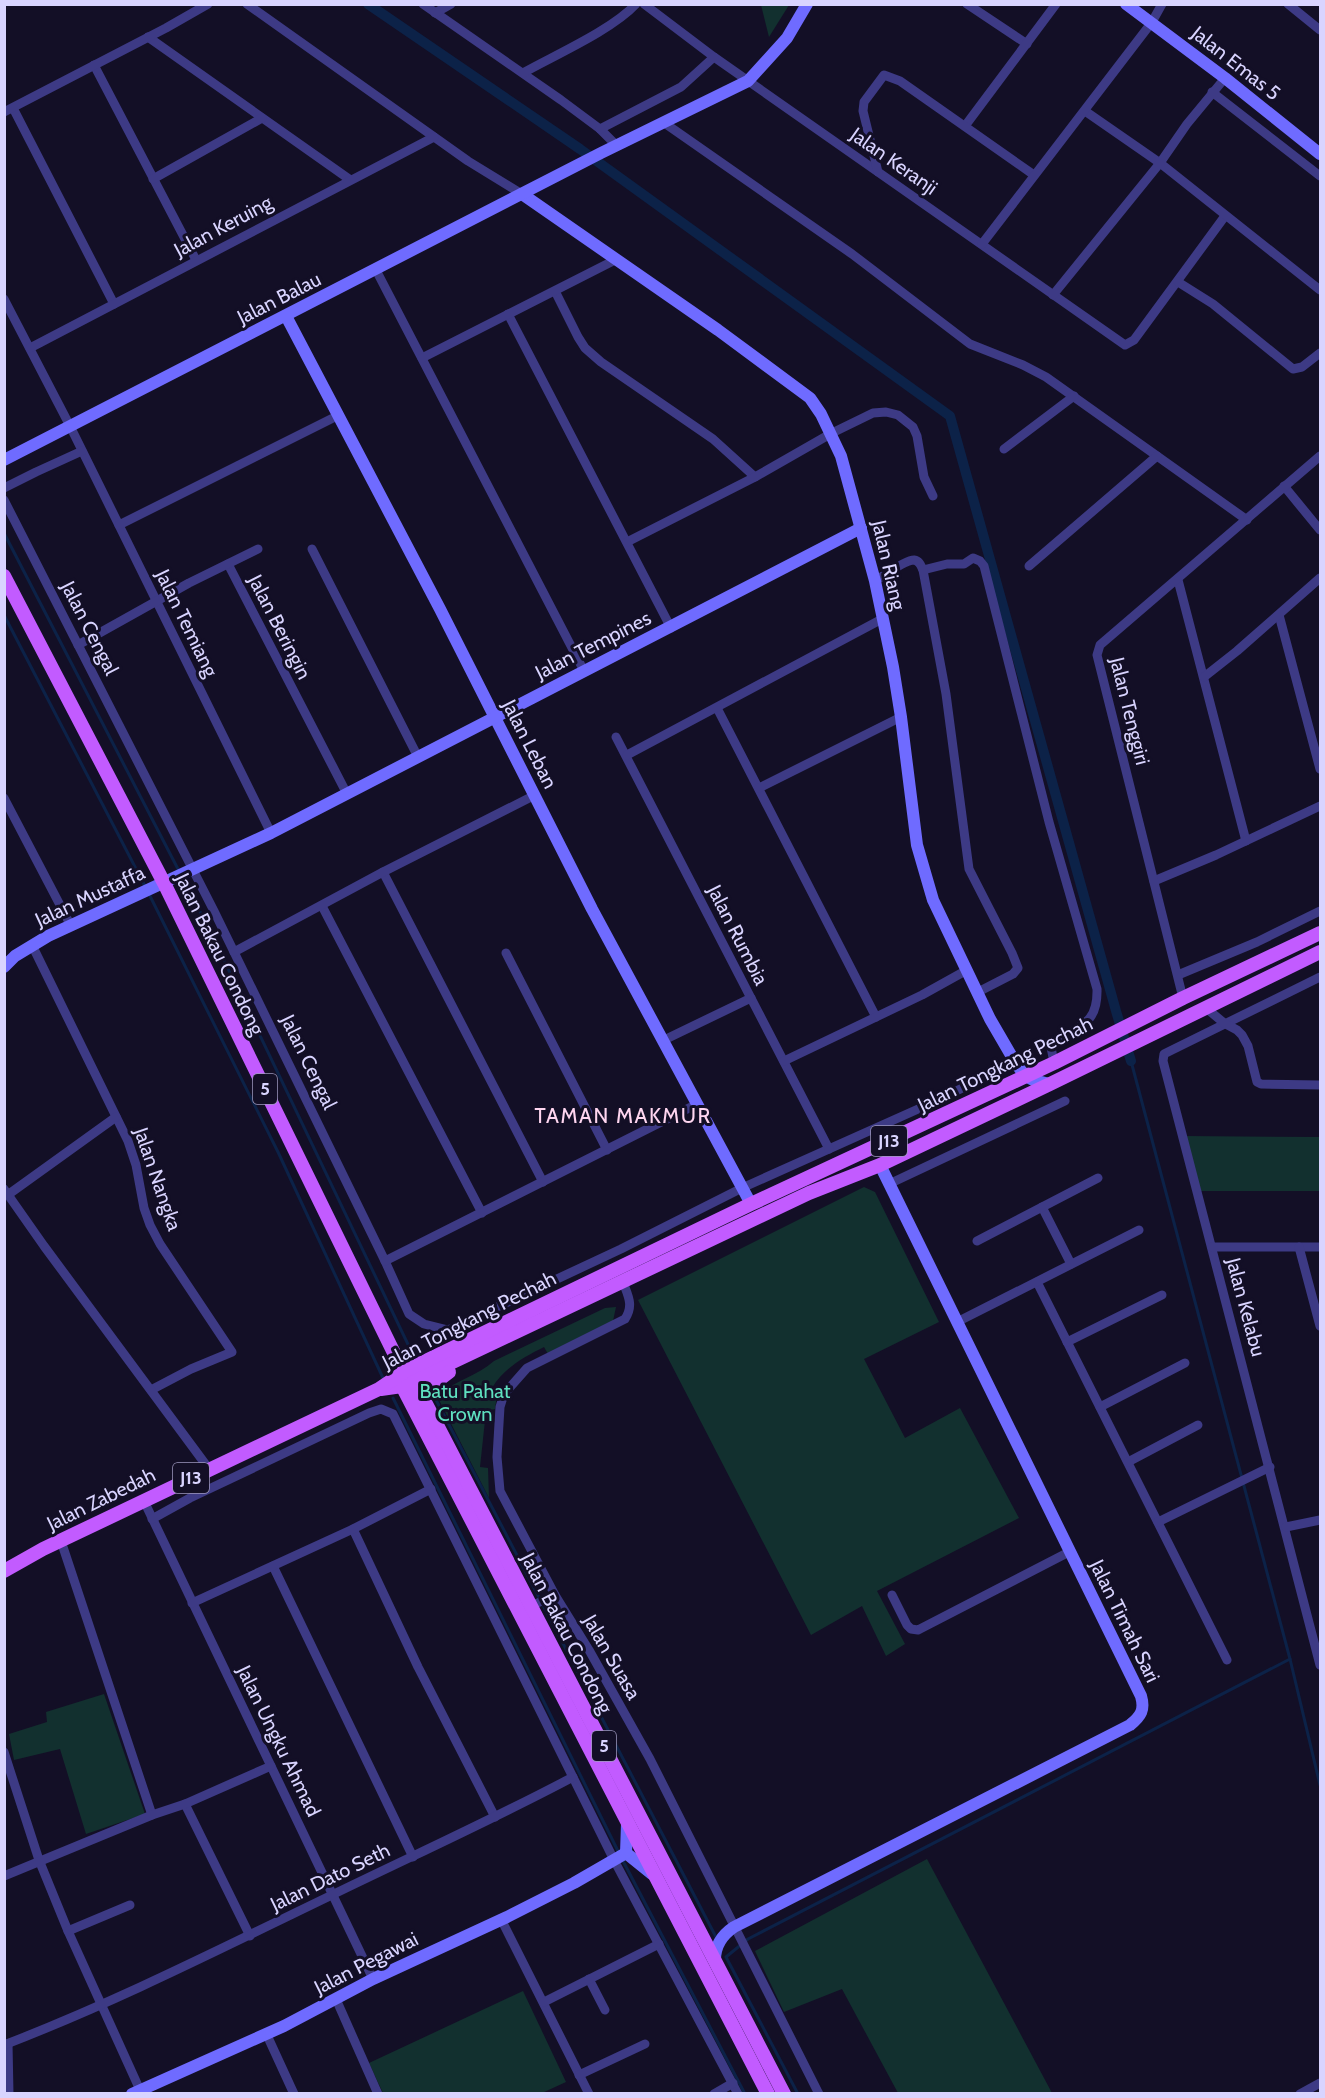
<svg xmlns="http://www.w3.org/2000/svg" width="1325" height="2098" viewBox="0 0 1325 2098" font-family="Cabin,sans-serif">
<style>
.green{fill:#12302f}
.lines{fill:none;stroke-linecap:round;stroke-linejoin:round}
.stream{stroke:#0c2248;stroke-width:3}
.canal{stroke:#0c2248;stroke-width:10}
.street{stroke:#3d3a85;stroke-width:9}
.secondary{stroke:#6f6bff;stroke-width:12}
.primary{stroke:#c25bff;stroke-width:14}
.labels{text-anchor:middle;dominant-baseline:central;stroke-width:6;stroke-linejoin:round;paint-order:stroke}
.shield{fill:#130f26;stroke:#9e99be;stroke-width:1.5}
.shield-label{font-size:18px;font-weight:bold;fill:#d9d4ff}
.street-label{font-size:20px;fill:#d9d4ff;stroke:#130f26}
.park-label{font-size:20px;fill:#5fe0c0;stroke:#130f26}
.neighbourhood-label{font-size:21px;letter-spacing:1.5px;fill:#ffd6f0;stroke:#130f26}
</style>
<rect width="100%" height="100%" fill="#130f26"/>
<g class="green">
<path d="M761,5h28l-20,32z"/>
<path d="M1183,1136l137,1v54h-123z"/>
<path d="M864,1187l11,5 64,130 -75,37 41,79 55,-30 59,110 -142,73 28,53 -19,12 -24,-50 -51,29 -173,-335z"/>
<path d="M616,1307l-3,14 -65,33 -4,-7c-20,10 -40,21 -52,41l5,6 -2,15 -9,2 -6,56 8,1 1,30 -52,-102c17,-15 40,-20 57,-35l111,-53z"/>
<path d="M104,1694l41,120 -59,20 -26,-85 -46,11 -5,-26 38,-12 -1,-10z"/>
<path d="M927,1859l125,234h-154l-56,-104 -58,23 -29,-61z"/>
<path d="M523,1991l43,91 -24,11h-159l-14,-30z"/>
</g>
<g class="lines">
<g class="stream">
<path d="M4,533l175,338"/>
<path d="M4,615l142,273"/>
<path d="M182,877l27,52 206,430"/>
<path d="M149,894l129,258 105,226"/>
<path d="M1131,1061l159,598 30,126"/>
<path d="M434,1396l283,543"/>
<path d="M393,1398l226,455"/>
<path d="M622,1859l123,235"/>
<path d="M798,2094l-72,-137 22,-18 542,-280"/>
</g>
<path class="canal" d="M368,4l212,145 370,267 166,595 15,50"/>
<g class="street">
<path d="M247,4l221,157 54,33"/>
<path d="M423,4l138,96 39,29 17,17"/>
<path d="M644,4l70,53 411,288 9,-5 91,-124"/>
<path d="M967,4l60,40"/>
<path d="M1288,4l32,26"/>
<path d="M435,13l16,-9"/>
<path d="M148,37l201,142"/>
<path d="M94,65l102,195"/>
<path d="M523,73c32,-18 89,-43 113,-69"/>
<path d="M1212,92l108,84"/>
<path d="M13,108l101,196"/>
<path d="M1085,111l75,52 160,127"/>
<path d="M4,112l162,-84 42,-24"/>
<path d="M663,122l189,132 118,90 53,21 23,12 201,143"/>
<path d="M965,126l91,-122"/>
<path d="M600,129l81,-42 33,-30"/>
<path d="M878,172l-15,-61 1,-9 20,-27 16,6 134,94"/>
<path d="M153,179l109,-61"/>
<path d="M982,244l170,-222 10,-18"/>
<path d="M376,270l208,401"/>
<path d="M1178,282l35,22 80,65 9,-2 18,-14"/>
<path d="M555,291l23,46 7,11 16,14 112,77 42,38"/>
<path d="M1053,295l107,-132 27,-39 38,-46"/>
<path d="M4,299l67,129 200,405"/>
<path d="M508,314l163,314"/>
<path d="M30,348l404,-211"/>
<path d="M422,358l195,-99"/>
<path d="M1004,449l70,-53"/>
<path d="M1284,486l36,44"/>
<path d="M4,488l32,-16 46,-21"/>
<path d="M4,500l210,411 171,350 24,53 15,10 24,6 173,-81 121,-61 194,-87 79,-39"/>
<path d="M119,525l220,-110"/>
<path d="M627,542l128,-65 77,-44 41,-20 13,-1 12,3 15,12 4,9 7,41 9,19"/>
<path d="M312,549l106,208"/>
<path d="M228,564l119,230"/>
<path d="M1029,566l128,-110"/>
<path d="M923,570l24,-6h17l9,-6 7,3 4,5 65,256 48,167c1,36 -18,36 -44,54l-2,4 3,16"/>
<path d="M1178,580l68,261"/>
<path d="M875,581c8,-5 30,-21 39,-21 6,1 7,6 9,10l23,124 23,175 43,84 6,15 -5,6 -35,18"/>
<path d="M1279,615l41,154"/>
<path d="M78,645l111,-62 69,-34"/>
<path d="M1204,677l33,-26 83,-73"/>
<path d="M717,708l159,309"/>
<path d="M616,737l213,412"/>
<path d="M627,755l255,-136"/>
<path d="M759,788l142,-71"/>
<path d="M4,798l67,128"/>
<path d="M383,872l160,310"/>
<path d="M1154,881l62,-26 104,-49"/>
<path d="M322,906l160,307"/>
<path d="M32,945l96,196 8,24 8,43 6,17 10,19 72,108 -41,17 -40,21"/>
<path d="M234,952l149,-80 152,-77"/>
<path d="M506,953l101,197"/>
<path d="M1178,975l79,-33 63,-31"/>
<path d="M1320,977l-148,73 -8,4 -1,7 157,604"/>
<path d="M1183,998l-86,-343 3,-10 220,-189"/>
<path d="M1206,1008l18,15 13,7 5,5 6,11 9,36 4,2 59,1"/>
<path d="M664,1040l87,-42"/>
<path d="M784,1061l138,-66 45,-25"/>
<path d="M889,1184l176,-83"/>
<path d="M4,1189l40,57 165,223"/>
<path d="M9,1194l107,-77"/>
<path d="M1042,1207l29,57"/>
<path d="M977,1241l121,-63"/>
<path d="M1212,1247h108"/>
<path d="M1299,1247l21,79"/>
<path d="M385,1261l312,-157"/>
<path d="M623,1282c5,14 11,23 2,37l-98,49 -23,26 -4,13 -3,50 3,34 55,104 34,55 61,109 169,335"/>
<path d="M1037,1282l190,378"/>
<path d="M957,1322l182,-92"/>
<path d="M1067,1342l95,-47"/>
<path d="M1100,1407l85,-44"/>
<path d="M1128,1462l70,-37"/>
<path d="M144,1501l229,478"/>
<path d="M152,1519l38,-21 179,-85 12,-4 12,5 221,446 124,234"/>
<path d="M1158,1522l112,-55"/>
<path d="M1286,1527l34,-7"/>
<path d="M353,1529l65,138 77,150"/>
<path d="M61,1541l91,274"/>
<path d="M273,1566l140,291"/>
<path d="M892,1595l15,30 4,4 7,1 151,-78"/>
<path d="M192,1603l161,-74 78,-40"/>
<path d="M531,1606l24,-11"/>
<path d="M4,1752l35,108 29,71 72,159"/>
<path d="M185,1804l65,132"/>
<path d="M4,1876l148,-61 33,-11 86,-38"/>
<path d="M501,1919l88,175"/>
<path d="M68,1931l62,-26"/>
<path d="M589,1979l16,31"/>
<path d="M336,1999l42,95"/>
<path d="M544,2002l115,-58"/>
<path d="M266,2033l28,61"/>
<path d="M8,2044l1,50"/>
<path d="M4,2045c112,-43 220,-98 328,-150 80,-39 162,-76 241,-118"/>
<path d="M579,2075l66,-31"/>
<path d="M714,2094l19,-11"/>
<path d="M1300,2094l20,-11"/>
</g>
<g class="secondary">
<path d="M1126,4l99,74 95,76"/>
<path d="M522,194l196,136 92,68 11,16 20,42 34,125 18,86 8,50 16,128 16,55 57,119 25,43 10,14 8,4 17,4"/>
<path d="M286,316l154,293 152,300 159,295"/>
<path d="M4,460l597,-307 147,-72 39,-43 20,-34"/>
<path d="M4,967l11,-11 33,-20 223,-103 590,-305"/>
<path d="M626,1853l26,21"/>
<path d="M626,1853l1,-29"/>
<path d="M715,1960c0,-14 7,-25 19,-33l396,-202c11,-9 15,-15 11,-29l-261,-531"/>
<path d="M132,2094l152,-68 89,-47 134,-62 67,-34 52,-30"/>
</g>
<g class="primary">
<path d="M4,576l160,307 230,470 13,17 17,30 360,694"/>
<path d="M398,1378l370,716"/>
<path d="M381,1389l21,-3 407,-193 71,-28 170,-81 270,-132"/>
<path d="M424,1400l4,-12 21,-16"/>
<path d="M4,1571l39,-22 336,-160 28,-19 344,-166 303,-141 129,-65 137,-65"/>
</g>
</g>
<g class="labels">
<g class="shield">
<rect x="253" y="1074" width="24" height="30" rx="4.5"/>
<rect x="871" y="1126" width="36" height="30" rx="4.5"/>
<rect x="173" y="1463" width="36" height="30" rx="4.5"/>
<rect x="592" y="1731" width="24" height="30" rx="4.5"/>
</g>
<g class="shield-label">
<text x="265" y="1089">5</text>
<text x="889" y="1141">J13</text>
<text x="191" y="1478">J13</text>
<text x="604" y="1746">5</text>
</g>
<g class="street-label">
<text transform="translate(1236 63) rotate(38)">Jalan Emas 5</text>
<text transform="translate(894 161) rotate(35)">Jalan Keranji</text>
<text transform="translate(223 226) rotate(-28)">Jalan Keruing</text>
<text transform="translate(279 298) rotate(-27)">Jalan Balau</text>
<text transform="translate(889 565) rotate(77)">Jalan Riang</text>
<text transform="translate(187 623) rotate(64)">Jalan Temiang</text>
<text transform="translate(280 627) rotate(63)">Jalan Beringin</text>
<text transform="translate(90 628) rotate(63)">Jalan Cengal</text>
<text transform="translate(593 645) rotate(-27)">Jalan Tempines</text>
<text transform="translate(1130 711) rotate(76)">Jalan Tenggiri</text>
<text transform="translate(530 744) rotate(63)">Jalan Leban</text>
<text transform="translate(90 896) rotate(-25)">Jalan Mustaffa</text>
<text transform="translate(738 935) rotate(63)">Jalan Rumbia</text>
<text transform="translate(220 954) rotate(64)">Jalan Bakau Condong</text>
<text transform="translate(309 1062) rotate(64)">Jalan Cengal</text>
<text transform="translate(1005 1064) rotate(-26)">Jalan Tongkang Pechah</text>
<text transform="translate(158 1179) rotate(71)">Jalan Nangka</text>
<text transform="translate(1246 1307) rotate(75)">Jalan Kelabu</text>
<text transform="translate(469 1320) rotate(-27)">Jalan Tongkang Pechah</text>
<text transform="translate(101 1499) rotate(-26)">Jalan Zabedah</text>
<text transform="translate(1125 1621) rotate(64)">Jalan Timah Sari</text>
<text transform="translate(567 1633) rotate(63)">Jalan Bakau Condong</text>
<text transform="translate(612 1657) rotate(60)">Jalan Suasa</text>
<text transform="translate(279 1741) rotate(64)">Jalan Ungku Ahmad</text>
<text transform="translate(330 1877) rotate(-26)">Jalan Dato Seth</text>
<text transform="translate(366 1963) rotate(-27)">Jalan Pegawai</text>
</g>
<g class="park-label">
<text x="465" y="1391">Batu Pahat<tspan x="465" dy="23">Crown</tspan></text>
</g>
<g class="neighbourhood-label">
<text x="623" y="1115">TAMAN MAKMUR</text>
</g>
</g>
<rect width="1325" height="2098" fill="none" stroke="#d9d4ff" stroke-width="12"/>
</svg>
